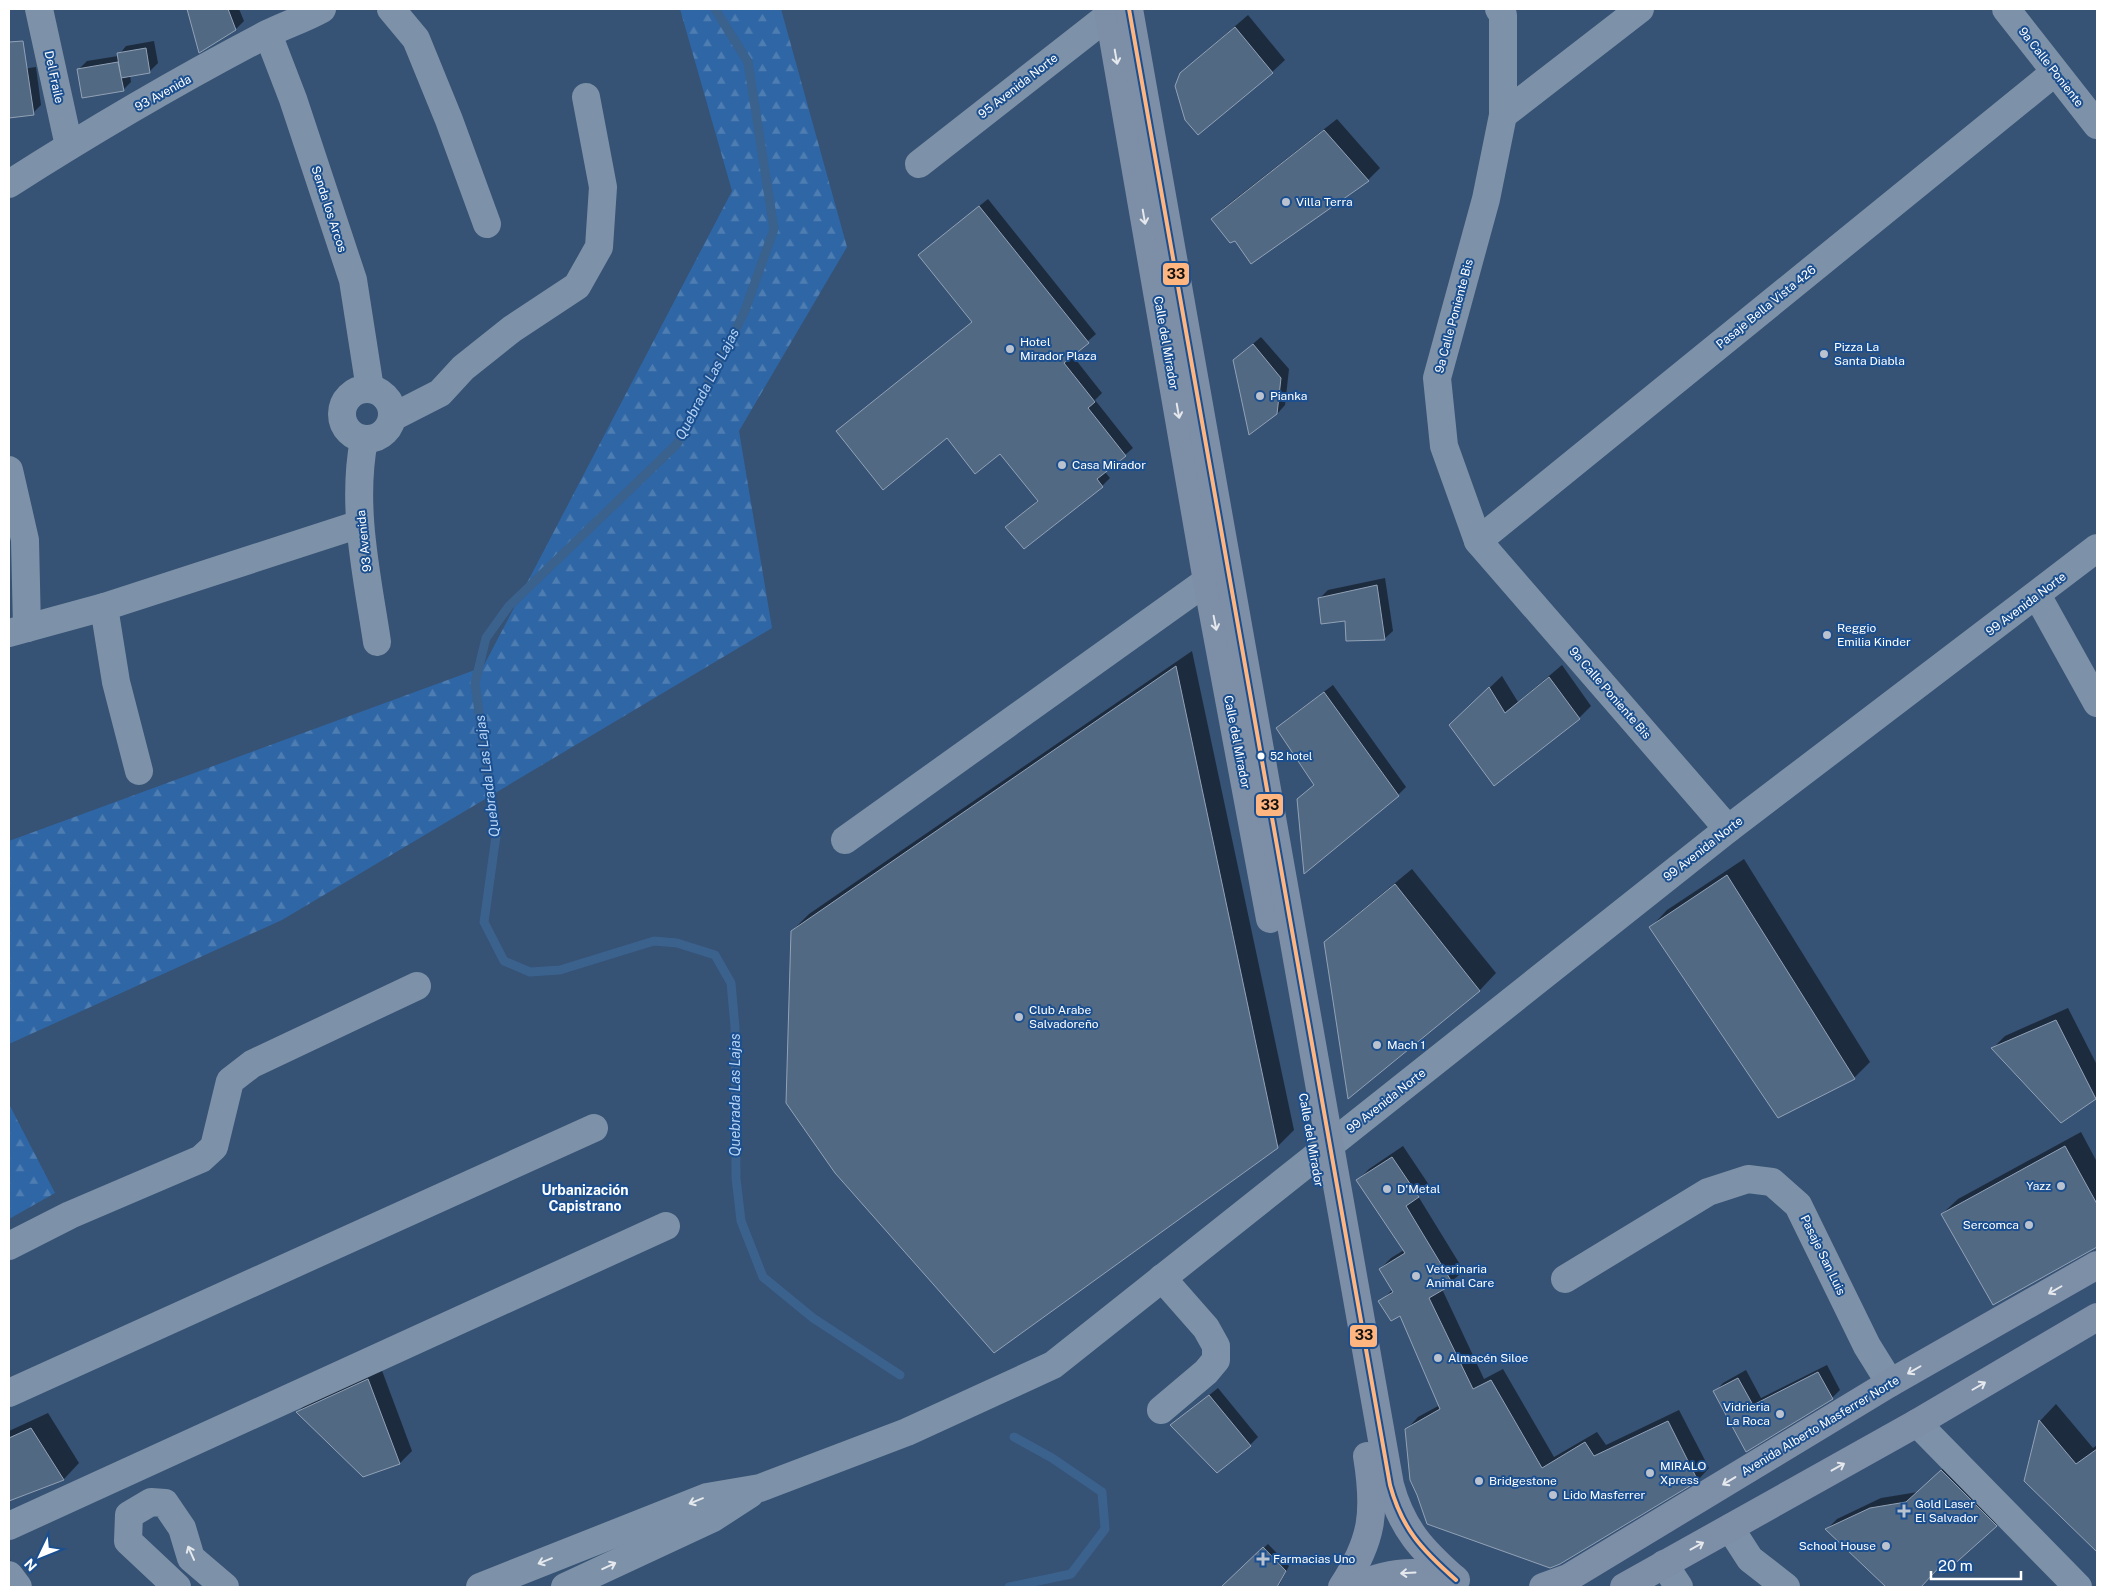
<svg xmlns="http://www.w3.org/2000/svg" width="2106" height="1596" viewBox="0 0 2106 1596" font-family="'Public Sans',sans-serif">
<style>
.forest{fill:url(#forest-firs)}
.shadow{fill:#0007}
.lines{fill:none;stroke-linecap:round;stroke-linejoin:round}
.stream{stroke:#3b618d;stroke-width:9}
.building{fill:#526984;stroke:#92a2b6}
.minor{stroke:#7d92a8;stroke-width:28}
.major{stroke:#7d8ea7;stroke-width:28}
.bus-1-casing{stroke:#1b4f8f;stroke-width:8}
.bus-1{stroke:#ffb580;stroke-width:4}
.oneway{stroke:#e5e8ed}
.oneway2{stroke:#e5e9ee}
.poi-dot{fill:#b9c2ce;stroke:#1b4f8f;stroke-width:2}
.bus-dot{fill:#fff;stroke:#1b4f8f;stroke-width:2}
.labels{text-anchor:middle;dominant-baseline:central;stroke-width:4;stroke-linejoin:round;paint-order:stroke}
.bus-label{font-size:11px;fill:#fff;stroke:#1b4f8f;text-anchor:start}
.street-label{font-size:12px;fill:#fff;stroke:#1b4f8f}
.poi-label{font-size:12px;fill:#fff;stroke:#1b4f8f;text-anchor:start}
.water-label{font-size:14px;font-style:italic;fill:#b5d3f5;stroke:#1b4f8f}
.neighbourhood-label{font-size:14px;font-weight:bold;fill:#fff;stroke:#1b4f8f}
.line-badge{stroke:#1b4f8f;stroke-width:2}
.pale-badge-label{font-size:14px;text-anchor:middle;font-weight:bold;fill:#111}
</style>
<defs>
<pattern id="forest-firs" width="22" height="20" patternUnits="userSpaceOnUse" patternTransform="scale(1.25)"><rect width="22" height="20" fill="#2f66a5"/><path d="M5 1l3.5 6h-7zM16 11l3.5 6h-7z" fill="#4e7db2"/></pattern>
</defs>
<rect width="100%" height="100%" fill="#365274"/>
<g class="forest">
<path d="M680,9h101l66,238 -108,184 33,197 -490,292 -273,124v-203l474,-174 249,-476z"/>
<path d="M9,1104l46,89 -46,26z"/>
</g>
<g class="shadow">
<path d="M188,9h51l5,12 -8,8 -36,22z"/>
<path d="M1248,15l37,45 -13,12 -91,1z"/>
<path d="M154,41l4,22 -8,8 -20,4 1,7 -8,8 -44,-21 8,-8 31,-5 8,-10z"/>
<path d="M36,67l5,38 -8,8 -24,4v-46z"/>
<path d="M1337,119l43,49 -12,12 -116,82 -16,-22 -24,-21 13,-12z"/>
<path d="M988,199l108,135 -24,21 30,38 -7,7 38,48 -28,24 5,6 -8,8 -95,41 31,-27 -37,-48 -54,-16 -109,-5 135,-109 -54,-67z"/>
<path d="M1261,337l28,32 -4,36 -8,9 -43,-54z"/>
<path d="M1385,578l8,53 -9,8 -38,-20 -26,-21 8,-8z"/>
<path d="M1192,651l102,479 -17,17 -485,-216 17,-17z"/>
<path d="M1562,665l29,41 -12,12 -116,-5 39,-37 16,26z"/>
<path d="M1333,685l73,102 -8,8 -100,4 17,-15 -29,-64z"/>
<path d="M1744,859l126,203 -16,16 -203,-151 16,-17z"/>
<path d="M1412,869l84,104 -16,17 -131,107 -23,-154 17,-17z"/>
<path d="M2068,1008l29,57v31l-36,26 -68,-74 12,-12z"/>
<path d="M2081,1132l16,30v84l-104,58 -51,-90 16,-15z"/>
<path d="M1403,1146l26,39 -11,11 46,75 -22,18 42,90 19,-10 51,88 43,-25 9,13 73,-35 30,58 -11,12 -138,83 -153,-134 11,-12 22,-12 -39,-91 -21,-12 13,-13 -13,-20 11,-11 13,-8 -46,-70 11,-11z"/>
<path d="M1827,1365l13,25 -8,8 -85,52 -32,-58 8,-9 23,-13 15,28z"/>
<path d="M381,1368l31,83 -12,12 -37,12 -65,-63 12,-12z"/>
<path d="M1218,1388l40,49 -8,8 -78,-20z"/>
<path d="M2056,1404l37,44 4,-3v105l-72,-69 15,-60z"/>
<path d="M48,1413l31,50 -15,16 -55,20v-68z"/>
<path d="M1952,1460l54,55 -10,10 -52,36 -23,26h-33l-61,-58 10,-10 44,-21 37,-6z"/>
<path d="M1268,1544l21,22 -11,21h-55z"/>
<path d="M9,1552l2,13 -2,2z"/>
</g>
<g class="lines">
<g class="stream">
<path d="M715,9l33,53 26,167 -30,84 -67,131 -168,162 -23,32 -11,45 21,153 -12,86 20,39 26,11 30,-2 94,-29 23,2 38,12 16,28 4,44 1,151 5,43 22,56 50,41 87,57"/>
<path d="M1009,1587l62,-13 34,-45 -3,-37 -50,-34 -38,-21"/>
</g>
</g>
<g class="building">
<path d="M187,9h41l8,21 -37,23z"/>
<path d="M1235,27l38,46 -75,62 -13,-15 -10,-34 5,-13z"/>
<path d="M23,41l11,74 -25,3v-76z"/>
<path d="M146,48l4,25 -29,5 -4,-25z"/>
<path d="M118,62l6,29 -42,7 -5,-29z"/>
<path d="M1324,130l45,51 -118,83 -16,-23 -5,2 -19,-24z"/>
<path d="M979,206l110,137 -25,20 31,39 -7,6 38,48 -29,23 6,8 -79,62 -19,-22 33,-26 -38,-47 -25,20 -28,-36 -64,52 -47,-59 136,-109 -54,-67z"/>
<path d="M1253,344l28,34 -4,36 -28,21 -16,-75z"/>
<path d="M1377,585l8,55 -39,1 -1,-20 -24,3 -3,-26z"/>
<path d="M1176,666l102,482 -284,205 -159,-180 -49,-70 5,-172z"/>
<path d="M1549,677l31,42 -86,67 -45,-61 40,-38 16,26z"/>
<path d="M1324,692l75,104 -95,78 -7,-75 17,-14 -38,-57z"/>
<path d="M1727,875l128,204 -77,39 -129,-191z"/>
<path d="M1395,884l85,107 -132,108 -24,-157z"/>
<path d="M2056,1020l40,79 -35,24 -70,-75z"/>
<path d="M2065,1146l32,58v43l-104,58 -52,-91z"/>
<path d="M1392,1157l27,40 -13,9 47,78 -24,14 44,91 18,-9 51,88 43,-26 9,14 74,-35 30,60 -138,83 -10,4 -123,-44 -10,-29 -7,-15 -5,-51 35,-20 -40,-93 -9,5 -13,-20 15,-9 -14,-23 26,-16 -49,-73z"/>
<path d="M1818,1372l15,27 -87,53 -33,-61 25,-13 15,27z"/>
<path d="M368,1379l32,85 -37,13 -67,-65z"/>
<path d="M1209,1395l42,51 -34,27 -47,-48z"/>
<path d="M2039,1420l37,44 21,-15v103l-73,-71z"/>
<path d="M31,1428l33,52 -55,21v-63z"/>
<path d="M1941,1470l56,56 -47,42 -6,-6 -23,25h-35l-61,-58 45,-21 36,-6z"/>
<path d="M1263,1547l23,24 -9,16h-56z"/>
</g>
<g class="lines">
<g class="minor">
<path d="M39,9l30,137"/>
<path d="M391,9l25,30 33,81 38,104"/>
<path d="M1499,9l4,6v100l-17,84 -49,179 7,68 34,95 250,288"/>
<path d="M2006,9l91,116"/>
<path d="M268,34l25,65 60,181 17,109"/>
<path d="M1503,115l137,-106"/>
<path d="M919,164l198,-155"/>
<path d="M9,184c83,-53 170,-104 258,-150 18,-9 37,-15 55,-25"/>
<circle cx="367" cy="414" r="25"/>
<path d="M393,417l47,-24 23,-25 49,-39 65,-43 22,-39 4,-60 -17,-90"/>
<path d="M364,440c-13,67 3,135 13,202"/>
<path d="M9,470l16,70 2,88"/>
<path d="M1478,541l576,-468"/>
<path d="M2037,595l60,108"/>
<path d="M104,607l12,75 23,89"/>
<path d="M9,633l95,-26 256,-83"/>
<path d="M845,840l362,-259"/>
<path d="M9,1246l61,-31 131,-56 13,-12 16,-66 22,-17 165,-78"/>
<path d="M1565,1279l143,-87 40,-13 24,3 26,23 69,141 23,37"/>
<path d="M9,1393l585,-265"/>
<path d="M1161,1410l45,-38 10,-12v-14l-10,-18 -44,-50"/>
<path d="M1917,1423l161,164"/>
<path d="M9,1526l657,-300"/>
<path d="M1730,1528l20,31 36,28"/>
<path d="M1664,1564l15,23"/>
<path d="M9,1575l9,12"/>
<path d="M177,1587l-49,-46 1,-26 22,-13 14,1 17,25 9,30 34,29"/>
<path d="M480,1587l227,-90 53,-9 147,-56 146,-67 675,-536 369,-281"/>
<path d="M565,1587l148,-69 37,-24"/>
</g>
<g class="major">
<path d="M1108,9l99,572 63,338"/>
<path d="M1129,9l261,1476c12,44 32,65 66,95"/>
<path d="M1342,1587c31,-47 34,-75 25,-131"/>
<path d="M1357,1587c31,-17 64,-17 98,-8"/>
<path d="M1543,1587l25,-9 322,-195 207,-118"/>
<path d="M1624,1587l293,-164 180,-106"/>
</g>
<defs>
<path id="bus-1" d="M1129,9l261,1476c12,44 32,65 66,95"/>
</defs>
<use href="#bus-1" class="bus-1-casing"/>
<use href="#bus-1" class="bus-1"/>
</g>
<defs><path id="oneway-shaft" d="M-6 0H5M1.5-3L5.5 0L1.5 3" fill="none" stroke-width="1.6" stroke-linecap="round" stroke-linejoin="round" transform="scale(1.25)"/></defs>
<g class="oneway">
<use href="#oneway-shaft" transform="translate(1116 57) rotate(80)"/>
<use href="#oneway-shaft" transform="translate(1144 217) rotate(80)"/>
<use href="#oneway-shaft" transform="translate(1178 411) rotate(80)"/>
<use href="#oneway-shaft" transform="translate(1215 623) rotate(79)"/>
<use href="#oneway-shaft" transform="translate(2055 1290) rotate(150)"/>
<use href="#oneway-shaft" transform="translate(1914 1370) rotate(150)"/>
<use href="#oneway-shaft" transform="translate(1979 1386) rotate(-30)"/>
<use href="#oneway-shaft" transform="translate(1838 1467) rotate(-29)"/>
<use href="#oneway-shaft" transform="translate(1729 1481) rotate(149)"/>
<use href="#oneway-shaft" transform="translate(1697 1546) rotate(-29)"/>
<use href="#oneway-shaft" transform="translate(1408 1573) rotate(177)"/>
</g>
<g class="oneway2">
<use href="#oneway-shaft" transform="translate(696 1501) rotate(158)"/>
<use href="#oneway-shaft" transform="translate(191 1553) rotate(-114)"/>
<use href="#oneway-shaft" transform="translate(545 1561) rotate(158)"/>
<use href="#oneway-shaft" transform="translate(609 1566) rotate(-25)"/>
</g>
<g class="poi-dot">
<circle cx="1286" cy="202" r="5"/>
<circle cx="1010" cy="349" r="5"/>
<circle cx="1824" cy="354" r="5"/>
<circle cx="1260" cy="396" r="5"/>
<circle cx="1062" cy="465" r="5"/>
<circle cx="1827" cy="635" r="5"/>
<circle cx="1019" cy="1017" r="5"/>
<circle cx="1377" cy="1045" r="5"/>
<circle cx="2061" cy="1186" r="5"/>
<circle cx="1387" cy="1189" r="5"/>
<circle cx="2029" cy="1225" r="5"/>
<circle cx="1416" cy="1276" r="5"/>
<circle cx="1438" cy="1358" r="5"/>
<circle cx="1780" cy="1414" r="5"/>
<circle cx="1650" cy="1473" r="5"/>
<circle cx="1479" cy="1481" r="5"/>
<circle cx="1553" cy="1495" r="5"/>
<path d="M1901.5 1503.5h5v5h5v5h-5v5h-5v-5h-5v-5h5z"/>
<circle cx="1886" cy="1546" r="5"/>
<path d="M1260.5 1551.5h5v5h5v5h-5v5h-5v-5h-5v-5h5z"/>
</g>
<circle class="bus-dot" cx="1261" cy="756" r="4.5"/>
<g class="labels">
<g class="bus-label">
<text x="1270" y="756">52 hotel</text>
</g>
<g class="street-label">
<text transform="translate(2051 67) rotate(52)">9a Calle Poniente</text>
<text transform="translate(54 77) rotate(78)">Del Fraile</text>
<text transform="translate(1018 86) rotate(-38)">95 Avenida Norte</text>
<text transform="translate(163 93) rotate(-29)">93 Avenida</text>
<text transform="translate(329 209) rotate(72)">Senda los Arcos</text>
<text transform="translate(1766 307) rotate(-39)">Pasaje Bella Vista 426</text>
<text transform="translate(1454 316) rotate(-75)">9a Calle Poniente Bis</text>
<text transform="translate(1166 343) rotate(80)">Calle del Mirador</text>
<text transform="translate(364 541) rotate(-96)">93 Avenida</text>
<text transform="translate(2026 604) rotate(-37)">99 Avenida Norte</text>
<text transform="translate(1610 693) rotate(49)">9a Calle Poniente Bis</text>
<text transform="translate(1237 742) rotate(79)">Calle del Mirador</text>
<text transform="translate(1703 849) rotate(-38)">99 Avenida Norte</text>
<text transform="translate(1386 1101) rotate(-38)">99 Avenida Norte</text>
<text transform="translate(1311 1140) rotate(80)">Calle del Mirador</text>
<text transform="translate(1823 1255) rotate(64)">Pasaje San Luis</text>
<text transform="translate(1820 1426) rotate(-31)">Avenida Alberto Masferrer Norte</text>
</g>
<g class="poi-label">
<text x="1296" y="202">Villa Terra</text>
<text x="1020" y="342">Hotel<tspan x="1020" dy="14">Mirador Plaza</tspan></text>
<text x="1834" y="347">Pizza La<tspan x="1834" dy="14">Santa Diabla</tspan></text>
<text x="1270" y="396">Pianka</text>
<text x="1072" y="465">Casa Mirador</text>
<text x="1837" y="628">Reggio<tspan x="1837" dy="14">Emilia Kinder</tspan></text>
<text x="1029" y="1010">Club Arabe<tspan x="1029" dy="14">Salvadoreño</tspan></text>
<text x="1387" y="1045">Mach 1</text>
<text x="2051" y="1186" text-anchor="end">Yazz</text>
<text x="1397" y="1189">D'Metal</text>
<text x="2019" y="1225" text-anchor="end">Sercomca</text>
<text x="1426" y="1269">Veterinaria<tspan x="1426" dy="14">Animal Care</tspan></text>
<text x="1448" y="1358">Almacén Siloe</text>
<text x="1770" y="1407" text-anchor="end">Vidrieria<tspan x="1770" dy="14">La Roca</tspan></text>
<text x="1660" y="1466">MIRALO<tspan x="1660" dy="14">Xpress</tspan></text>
<text x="1489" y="1481">Bridgestone</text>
<text x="1563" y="1495">Lido Masferrer</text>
<text x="1915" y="1504">Gold Laser<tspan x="1915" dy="14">El Salvador</tspan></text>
<text x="1876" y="1546" text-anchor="end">School House</text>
<text x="1273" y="1559">Farmacias Uno</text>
</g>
<g class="water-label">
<text transform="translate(707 384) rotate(-63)">Quebrada Las Lajas</text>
<text transform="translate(487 776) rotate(-97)">Quebrada Las Lajas</text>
<text transform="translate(735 1095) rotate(-90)">Quebrada Las Lajas</text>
</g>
<g class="neighbourhood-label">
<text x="585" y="1190">Urbanización<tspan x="585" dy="16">Capistrano</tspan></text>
</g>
</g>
<g class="line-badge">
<rect x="1162" y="262" width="28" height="24" rx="5" fill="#ffb580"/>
<rect x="1255" y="793" width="29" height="24" rx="5" fill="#ffb580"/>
<rect x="1349" y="1324" width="29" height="24" rx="5" fill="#ffb580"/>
</g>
<g class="pale-badge-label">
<text x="1176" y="279">33</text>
<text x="1270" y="810">33</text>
<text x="1364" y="1340">33</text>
</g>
<rect width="2106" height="1596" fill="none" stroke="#ffffff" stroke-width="20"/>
<g transform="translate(40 1556) rotate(227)" stroke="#1b4f8f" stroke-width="4" paint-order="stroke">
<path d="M0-4L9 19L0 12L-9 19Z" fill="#ffffff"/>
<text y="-8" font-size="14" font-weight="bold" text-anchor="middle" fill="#ffffff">N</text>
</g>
<path d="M1931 1571v8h90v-8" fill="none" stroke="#ffffff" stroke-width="2.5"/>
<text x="1938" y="1571" font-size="15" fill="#ffffff" stroke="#1b4f8f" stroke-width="4" paint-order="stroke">20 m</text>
</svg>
